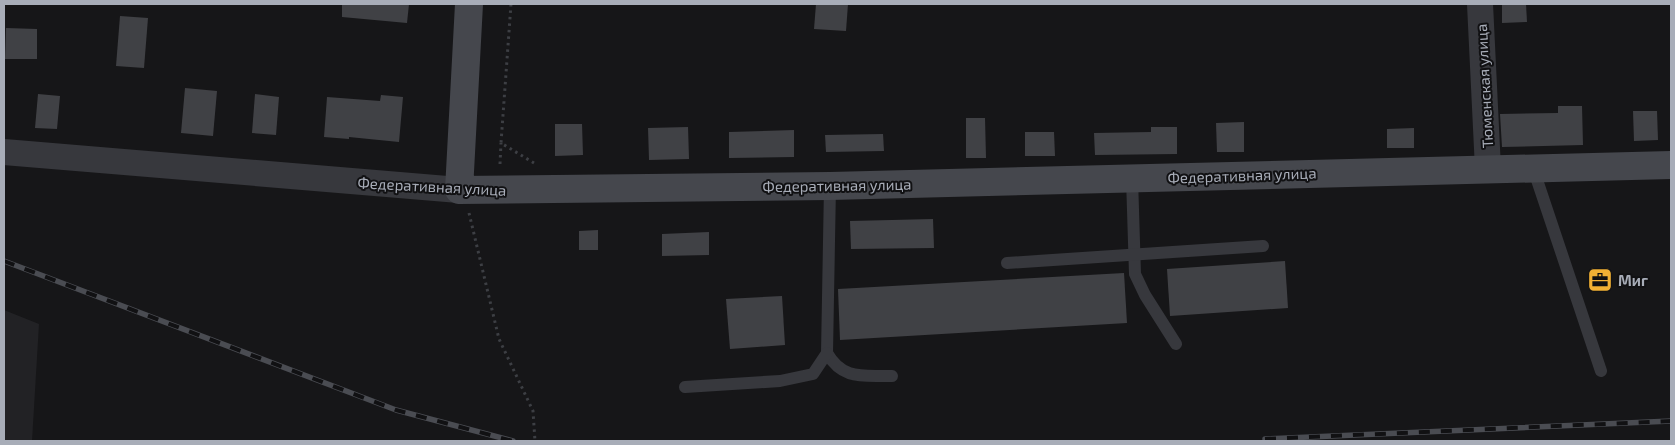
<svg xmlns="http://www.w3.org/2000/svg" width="1675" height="445" viewBox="0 0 1675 445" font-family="'Exo 2',sans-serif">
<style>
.built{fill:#222225}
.building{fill:#404145}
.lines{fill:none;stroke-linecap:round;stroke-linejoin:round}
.path{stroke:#3d3f44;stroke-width:3;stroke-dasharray:2.5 4;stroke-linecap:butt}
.lane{stroke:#37383d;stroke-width:12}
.street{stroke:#37383d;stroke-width:26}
.secondary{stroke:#45474d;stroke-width:28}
.rail-casing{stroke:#4a4c52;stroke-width:5.5}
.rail{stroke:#111113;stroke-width:4;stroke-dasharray:11;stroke-linecap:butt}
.labels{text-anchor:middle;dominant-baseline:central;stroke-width:4;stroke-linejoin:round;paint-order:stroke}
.street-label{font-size:15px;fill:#a8adb8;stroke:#111113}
.poi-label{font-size:15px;font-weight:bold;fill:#a8adb8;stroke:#111113;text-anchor:start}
</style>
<rect width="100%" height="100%" fill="#161618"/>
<path class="built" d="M4,310l35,14 -7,117h-28z"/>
<g class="building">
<path d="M342,4h67l-2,19 -65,-6z"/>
<path d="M816,4h32l-2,27 -32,-2z"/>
<path d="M1502,4h24l1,18 -25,1z"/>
<path d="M120,16l28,2 -4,50 -28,-2z"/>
<path d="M6,28l31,1v30h-32z"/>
<path d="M185,88l32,3 -4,45 -32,-3z"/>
<path d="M38,94l22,2 -3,33 -22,-1z"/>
<path d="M255,94l24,3 -3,38 -24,-2z"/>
<path d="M381,95l22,2 -4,45 -50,-5v2l-25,-2 3,-40 53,4z"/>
<path d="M1558,106h24l1,39 -81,2 -2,-33 58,-1z"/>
<path d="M1633,111h24l1,29 -24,1z"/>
<path d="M966,118h19l1,40h-20z"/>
<path d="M1244,122v30h-27l-1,-29z"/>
<path d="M555,124h27l1,31 -28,1z"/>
<path d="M688,127l1,32 -40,1 -1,-32z"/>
<path d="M1151,127h26v27l-82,1 -1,-22 57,-1z"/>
<path d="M1414,128v20h-27v-19z"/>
<path d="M794,130v27l-65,1v-26z"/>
<path d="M1025,132h29l1,24h-30z"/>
<path d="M883,134l1,17 -58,1 -1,-17z"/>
<path d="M933,219l1,29 -83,1 -1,-28z"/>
<path d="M598,230v20h-19v-19z"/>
<path d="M709,232v23l-47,1v-22z"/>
<path d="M1285,261l3,47 -118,8 -3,-47z"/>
<path d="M1124,273l3,50 -287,17 -2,-51z"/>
<path d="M782,296l3,49 -55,4 -4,-50z"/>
</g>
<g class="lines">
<g class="path">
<path d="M511,4l-10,139 33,20"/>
<path d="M500,164l1,-21"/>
<path d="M469,213l30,126 34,72 2,30"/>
</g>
<g class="lane">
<path d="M1533,168l68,203"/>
<path d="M1132,178l3,96 10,21 31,49"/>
<path d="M830,186l-3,167c16,28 37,22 65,23"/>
<path d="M1007,263l256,-17"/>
<path d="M685,387l95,-6 33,-7 14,-21"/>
</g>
<g class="street">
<path d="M1480,4l8,165"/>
<path d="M4,152l455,38"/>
</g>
<path class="secondary" d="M469,4l-10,186 371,-4 841,-21"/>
<defs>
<g id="rail">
<path d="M4,261l392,149 117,31"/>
<path d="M1265,439l406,-18"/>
</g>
</defs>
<use href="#rail" class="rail-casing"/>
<use href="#rail" class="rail"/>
</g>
<defs>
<symbol id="office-square" viewBox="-11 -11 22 22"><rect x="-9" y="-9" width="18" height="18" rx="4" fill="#f2b134" stroke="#111113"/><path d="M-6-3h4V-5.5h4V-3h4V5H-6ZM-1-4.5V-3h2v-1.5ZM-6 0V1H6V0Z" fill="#111"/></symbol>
</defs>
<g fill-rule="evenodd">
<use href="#office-square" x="1586" y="266" width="28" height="28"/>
</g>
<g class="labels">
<g class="street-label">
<text transform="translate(1484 86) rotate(-93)">Тюменская улица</text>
<text transform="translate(1242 175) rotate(-2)">Федеративная улица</text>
<text transform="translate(837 185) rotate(-1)">Федеративная улица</text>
<text transform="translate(432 186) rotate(3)">Федеративная улица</text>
</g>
<g class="poi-label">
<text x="1618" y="280">Миг</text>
</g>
</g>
<rect width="1675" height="445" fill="none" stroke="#a8adb8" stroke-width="10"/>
</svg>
